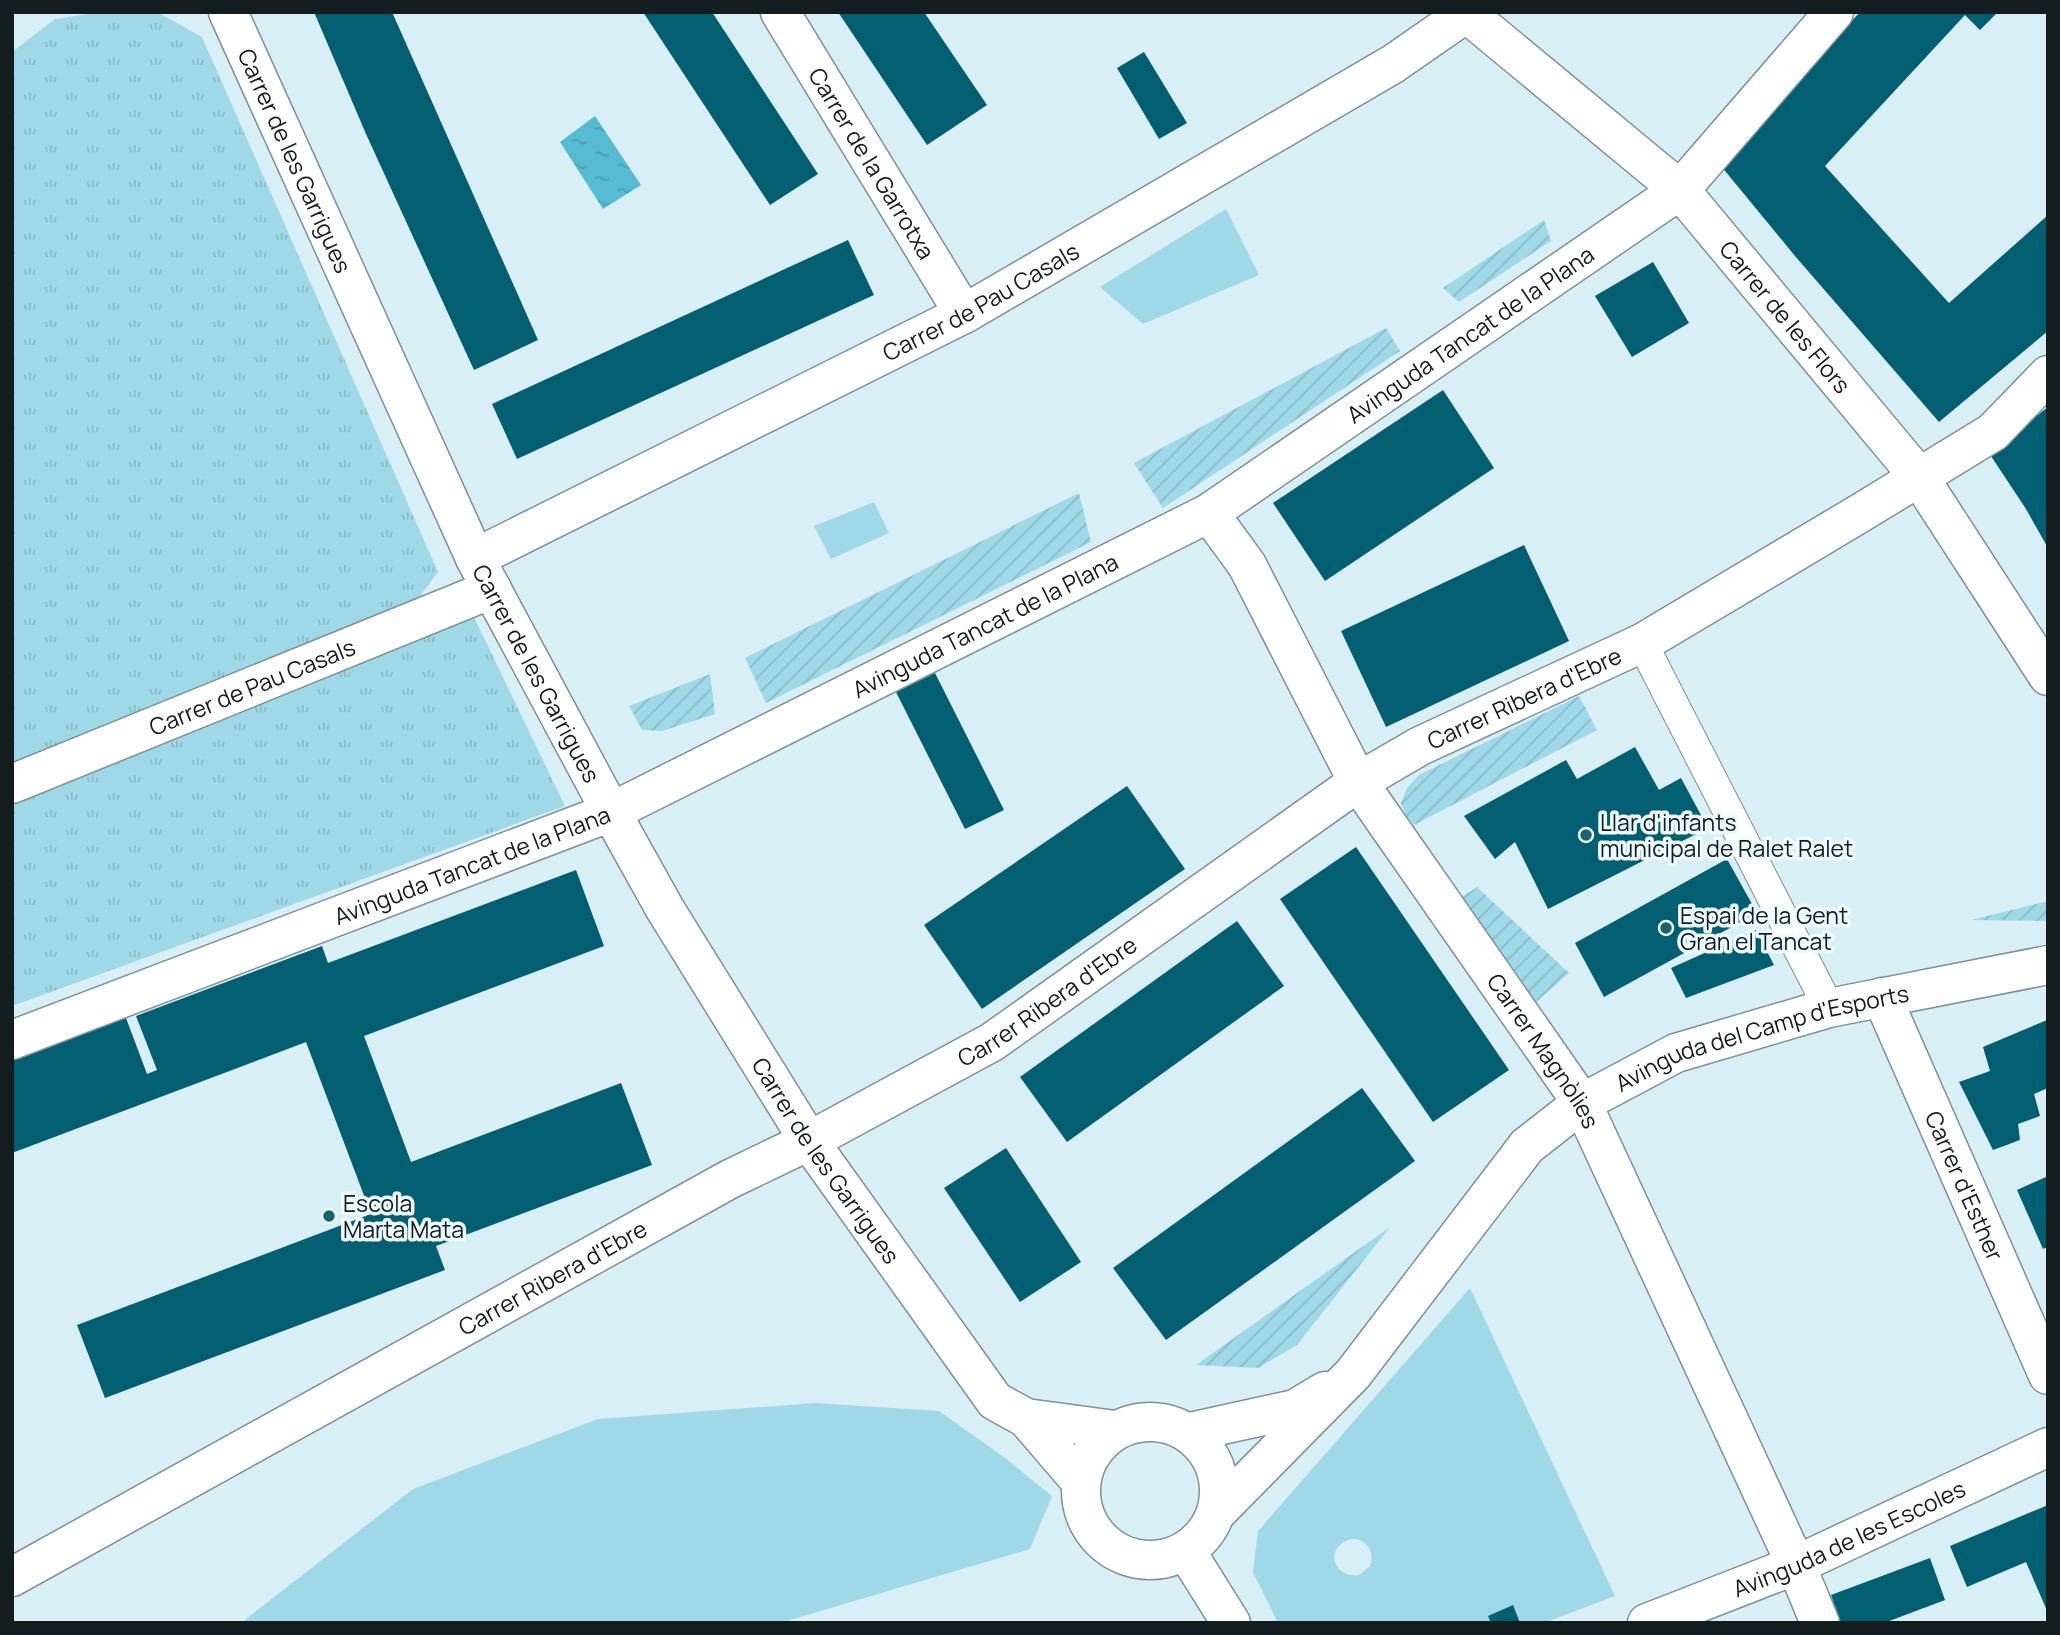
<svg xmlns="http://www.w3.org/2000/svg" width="2060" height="1635" viewBox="0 0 2060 1635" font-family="Manrope,sans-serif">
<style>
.grass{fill:url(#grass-tufts)}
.park{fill:#9fd9e8;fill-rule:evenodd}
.garden{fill:url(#garden-furrows)}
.water{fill:url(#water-ripples)}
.building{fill:#015f71}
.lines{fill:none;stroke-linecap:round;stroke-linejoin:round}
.pedestrian-casing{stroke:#7c9297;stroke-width:32}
.minor-casing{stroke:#7c9297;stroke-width:41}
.pedestrian{stroke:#fff;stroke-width:30}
.minor{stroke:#fff;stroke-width:38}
.poi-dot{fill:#1a6272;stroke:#edfafe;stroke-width:2.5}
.labels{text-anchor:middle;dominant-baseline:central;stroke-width:7;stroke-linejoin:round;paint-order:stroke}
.street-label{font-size:23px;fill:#131c1e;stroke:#edfafe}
.poi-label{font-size:23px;fill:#131c1e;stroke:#edfafe;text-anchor:start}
</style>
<defs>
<pattern id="grass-tufts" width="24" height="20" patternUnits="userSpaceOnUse" patternTransform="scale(1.75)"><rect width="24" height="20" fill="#9fd9e8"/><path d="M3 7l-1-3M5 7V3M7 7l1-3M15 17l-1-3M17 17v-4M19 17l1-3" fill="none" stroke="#88bac7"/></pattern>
<pattern id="garden-furrows" width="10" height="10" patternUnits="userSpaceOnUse" patternTransform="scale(1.75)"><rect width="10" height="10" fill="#9fd9e8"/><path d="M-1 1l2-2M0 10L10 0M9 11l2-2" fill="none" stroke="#88bac7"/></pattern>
<pattern id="water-ripples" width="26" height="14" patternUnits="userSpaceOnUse" patternTransform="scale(1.75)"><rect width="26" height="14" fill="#55bad2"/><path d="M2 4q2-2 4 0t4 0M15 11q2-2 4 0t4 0" fill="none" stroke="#499fb4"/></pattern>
</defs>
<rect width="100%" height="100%" fill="#d8eff5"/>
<g class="grass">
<path d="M101,12h56l45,25 236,535 -21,28 -405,165v-713l43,-33z"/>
<path d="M473,615l92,191 -553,200v-200z"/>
</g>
<g class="park">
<path d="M1226,209l33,66 -116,49 -43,-37z"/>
<path d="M874,502l15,31 -58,26 -17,-33z"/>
<path d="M1470,1288l145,308 -71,27h-266l-25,-51 5,-41zM1351,1539c16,0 24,12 19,27l-11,9c-27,3 -35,-28 -8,-36z"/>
<path d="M815,1403l124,8 66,47 47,38 -22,53 -250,74h-539l172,-134 185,-70z"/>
</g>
<g class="garden">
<path d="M1544,220l7,21 -92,61 -16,-14z"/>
<path d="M1386,328l14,23 -237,157 -29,-45z"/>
<path d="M1079,493l12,49 -325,161 -21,-45z"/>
<path d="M710,674l5,40 -53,17 -20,-1 -13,-24z"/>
<path d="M1579,696l18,34 -183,95 -7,-8 -6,-14 6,-15 12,-13z"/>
<path d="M1477,887l92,86 -34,30 -75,-105z"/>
<path d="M2048,901v20l-77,-1z"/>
<path d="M1390,1227l-93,118 -39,23 -62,-3z"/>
</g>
<path class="water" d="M595,116l46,69 -38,24 -43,-67z"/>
<g class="building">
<path d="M314,12h78l146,328 -64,30 -108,-236z"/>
<path d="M643,12h69l106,162 -48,31z"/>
<path d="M838,12h86l63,93 -60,40z"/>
<path d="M1860,12h138l-18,18 -15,-15 -140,151 124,137 99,-88v116l-109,91 -144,-166 -74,-90z"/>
<path d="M1144,52l43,71 -28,16 -42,-71z"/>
<path d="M848,240l26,55 -357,164 -25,-55z"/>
<path d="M1653,262l36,61 -57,34 -37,-61z"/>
<path d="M1443,390l51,78 -169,113 -52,-78z"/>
<path d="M2048,407v141l-22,-39 -37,-56z"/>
<path d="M1524,545l45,96 -183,86 -45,-96z"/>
<path d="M935,673l69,137 -39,19 -69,-137z"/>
<path d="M1635,747l24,43 22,-12 27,50 -160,81 -33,-67 -20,17 -31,-43 102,-56 11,19z"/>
<path d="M1127,786l58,83 -203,140 -58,-84z"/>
<path d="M1356,847l153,223 -76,52 -153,-223z"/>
<path d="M1727,859l30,54 -153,84 -29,-54z"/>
<path d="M576,870l28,76 -240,90 47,126 210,-79 31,82 -216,81 9,24 -340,128 -28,-73 294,-111 -65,-172 -294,111v-92l114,-43 21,56 10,-4 -21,-54 186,-70 6,17z"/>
<path d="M1237,921l47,65 -217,156 -47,-65z"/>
<path d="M1756,930l18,35 -88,33 -15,-30z"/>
<path d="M2047,1020l1,68 -14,6 6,22 -22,8 2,16 -27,10 -34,-68 31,-11 -7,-24z"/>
<path d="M1362,1088l53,73 -249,179 -53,-72z"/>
<path d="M1006,1148l75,114 -61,40 -76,-114z"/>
<path d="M2048,1176v71l-5,2 -26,-59z"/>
<path d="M2048,1505v108l-22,-51 -59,25 -17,-41z"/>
<path d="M1930,1558l15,42 -61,23h-43l-10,-28z"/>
<path d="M1513,1605l7,18h-29l-3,-7z"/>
</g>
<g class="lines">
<defs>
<path id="pedestrian" d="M1642,643l187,365"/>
<g id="minor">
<path id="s1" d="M228,12l247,546 136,254 54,97 144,232 186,260 31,17 89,12"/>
<path id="s2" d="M780,12l184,302"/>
<path id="s3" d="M1465,12l215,178 239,287 129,199"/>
<path id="s4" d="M1209,513l38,52 111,217 224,321 214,462 24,58"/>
<path id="s5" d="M475,558l489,-244 429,-250 75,-52"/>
<path id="s6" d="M12,784l480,-195"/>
<path id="s7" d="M1882,997l166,378"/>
<path id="s8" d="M12,1040l599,-228 598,-299 471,-323 154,-178"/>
<path d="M1026,1418l55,64"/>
<circle cx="1150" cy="1491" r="69"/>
<path d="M1190,1432l105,-23 30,-18"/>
<path id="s9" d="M1218,1511l135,-137 174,-228 55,-43 94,-50 153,-45 219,-43"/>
<path d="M1186,1551l45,72"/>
<path id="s10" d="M12,1577l718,-398 79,-38 183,-99 366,-260 62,-36 222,-103 215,-128 136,-83 55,-57"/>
<path id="s11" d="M1647,1623l149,-58 252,-118"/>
</g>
</defs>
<use href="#pedestrian" class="pedestrian-casing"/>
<use href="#minor" class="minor-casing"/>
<use href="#pedestrian" class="pedestrian"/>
<use href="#minor" class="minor"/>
</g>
<g class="poi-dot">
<circle cx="1586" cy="835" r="7"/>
<circle cx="1666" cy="928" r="7"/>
<circle cx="329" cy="1216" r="7"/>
</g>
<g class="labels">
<g class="street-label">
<text stroke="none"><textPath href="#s1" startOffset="163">Carrer de les Garrigues</textPath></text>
<text stroke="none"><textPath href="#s2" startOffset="177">Carrer de la Garrotxa</textPath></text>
<text stroke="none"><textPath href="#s5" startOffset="567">Carrer de Pau Casals</textPath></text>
<text stroke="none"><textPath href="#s3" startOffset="444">Carrer de les Flors</textPath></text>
<text stroke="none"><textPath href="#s8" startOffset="1626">Avinguda Tancat de la Plana</textPath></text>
<text stroke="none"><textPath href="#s8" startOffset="1059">Avinguda Tancat de la Plana</textPath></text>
<text stroke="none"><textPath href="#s1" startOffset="730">Carrer de les Garrigues</textPath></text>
<text stroke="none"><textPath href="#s6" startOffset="259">Carrer de Pau Casals</textPath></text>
<text stroke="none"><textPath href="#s10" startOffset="1752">Carrer Ribera d'Ebre</textPath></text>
<text stroke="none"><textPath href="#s8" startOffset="492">Avinguda Tancat de la Plana</textPath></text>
<text stroke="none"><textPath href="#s10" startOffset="1185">Carrer Ribera d'Ebre</textPath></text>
<text stroke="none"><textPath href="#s9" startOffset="742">Avinguda del Camp d'Esports</textPath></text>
<text stroke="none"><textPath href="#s4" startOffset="635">Carrer Magnòlies</textPath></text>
<text stroke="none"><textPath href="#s1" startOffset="1297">Carrer de les Garrigues</textPath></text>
<text stroke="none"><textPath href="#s7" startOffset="206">Carrer d'Esther</textPath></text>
<text stroke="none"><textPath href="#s10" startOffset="618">Carrer Ribera d'Ebre</textPath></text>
<text stroke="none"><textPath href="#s11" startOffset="219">Avinguda de les Escoles</textPath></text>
</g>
<g class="poi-label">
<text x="1600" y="822">Llar d'infants<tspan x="1600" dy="26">municipal de Ralet Ralet</tspan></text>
<text x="1680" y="915">Espai de la Gent<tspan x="1680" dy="26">Gran el Tancat</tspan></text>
<text x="343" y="1203">Escola<tspan x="343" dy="26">Marta Mata</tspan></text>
</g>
</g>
<rect width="2060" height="1635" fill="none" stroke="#131c1e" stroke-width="28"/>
</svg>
